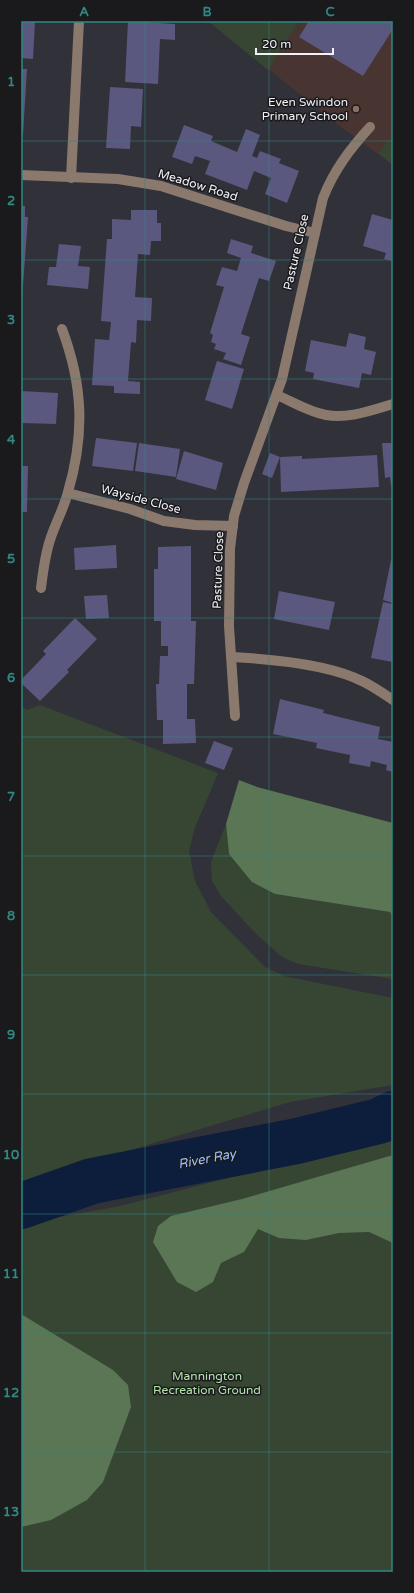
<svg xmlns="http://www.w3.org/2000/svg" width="414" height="1593" viewBox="0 0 414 1593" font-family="'Varela Round',sans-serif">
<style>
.education{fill:#483430}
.green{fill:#364633}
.forest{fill:#5a7654}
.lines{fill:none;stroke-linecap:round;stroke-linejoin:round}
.river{stroke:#0c1e3b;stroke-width:46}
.building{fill:#5b587f}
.minor{stroke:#8b796e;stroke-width:10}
.grid{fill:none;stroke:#318883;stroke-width:1;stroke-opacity:0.55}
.education-dot{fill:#8d6e63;stroke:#1a1a1d;stroke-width:1.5}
.labels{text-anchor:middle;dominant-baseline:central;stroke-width:3;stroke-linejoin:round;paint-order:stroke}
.poi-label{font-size:12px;fill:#f2f1f7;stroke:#1a1a1d;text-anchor:end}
.street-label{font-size:12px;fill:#f2f1f7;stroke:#1a1a1d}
.park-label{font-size:12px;fill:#b5e4ab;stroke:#1a1a1d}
.water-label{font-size:13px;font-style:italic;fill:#9dc0fb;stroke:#1a1a1d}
.neatline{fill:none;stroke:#318883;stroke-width:1.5}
.grid-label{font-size:13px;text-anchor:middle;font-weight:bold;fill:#318883}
</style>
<rect width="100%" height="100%" fill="#313139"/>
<path class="education" d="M208,21h185v144l-51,-37z"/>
<g class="green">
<path d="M208,21h91l-31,49z"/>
<path d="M393,136v29l-15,-12z"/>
<path d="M40,705l178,68 -23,55 -6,23 6,30 16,31 54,55 19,9 109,22v87l-103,17 -269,81v-476l6,3z"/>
<path d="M226,824l3,30 46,40 115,18 3,6v61l-95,-15 -16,-7 -27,-24 -34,-37 -9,-15 -1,-19z"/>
<path d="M378,1142h15v430h-372v-348l99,-18 139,-36z"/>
</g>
<g class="forest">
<path d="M239,780l18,7 136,36v95l-3,-6 -115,-18 -23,-12 -23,-28 -3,-30z"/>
<path d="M393,1155v88l-24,-11 -30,1 -33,7 -27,-2 -21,-9 -14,23 -23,11 -8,19 -17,10 -19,-10 -24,-40 5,-16 13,-10 71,-17z"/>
<path d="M21,1314l92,56 15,15 3,22 -28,75 -16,18 -36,20 -30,7z"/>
</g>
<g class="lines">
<path class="river" d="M21,1206l71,-25 205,-40 82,-20 14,-7"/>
</g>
<g class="building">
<path d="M21,21h14l-2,38 -12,-1z"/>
<path d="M128,21l47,3v16l-15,-1 -2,45 -33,-2z"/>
<path d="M309,21h84v8l-30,47 -64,-39z"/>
<path d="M21,69h6l-4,66h-2z"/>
<path d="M110,87l33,2 -2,38 -10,-1 -1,23 -24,-1z"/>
<path d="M184,125l29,11 -2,5 26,11 9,-23 14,6 -8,21 5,2 3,-7 21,8 -2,4 20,8 -12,32 -22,-9 6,-16 -17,-7 -7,19 -42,-16 5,-13 -15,-5 -3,8 -20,-7z"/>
<path d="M21,206h4v11h3l-6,82z"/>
<path d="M131,210h26v13h4v18h-10l-1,14 -12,-1 -3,43 17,1 -1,23 -14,-1 -1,23 -5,-1 -3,39 12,1v12l-26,-1v-7l-22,-1 3,-46 14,1 2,-18 -10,-1 6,-82h5v-20l19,1z"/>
<path d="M372,214l21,6v41l-9,-2 2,-6 -23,-7z"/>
<path d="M231,239l22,7 -2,7 25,8 -7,20 -10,-3 -18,56 9,3 -9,28 -18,-6 3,-6 -12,-4 2,-5 -5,-2 2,-7 -3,-2 14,-46 -8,-2 6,-18 15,4 4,-13 -14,-5z"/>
<path d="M59,244l22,2 -3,20 12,1 -2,22 -41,-4 2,-18h7z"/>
<path d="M349,333l17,4 -2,12 12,3 -5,23 -9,-2 -3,15 -46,-9 1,-6 -9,-2 6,-31 35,7z"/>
<path d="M217,361l27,8 -12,40 -27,-9z"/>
<path d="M21,391l37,2 -2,31 -35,-1z"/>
<path d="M96,438l41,5 -4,28 -41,-5z"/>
<path d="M139,443l41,6 -4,28 -41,-6z"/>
<path d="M382,443h11v43h-2l-1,-9 -5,1z"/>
<path d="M184,451l39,12 -7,27 -40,-11z"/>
<path d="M270,453l10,4 22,-1v3l75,-4 2,32 -98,5 -1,-35 -8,21 -10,-4z"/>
<path d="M21,466h7l-1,46h-6z"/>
<path d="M116,545l1,23 -42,2 -1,-22z"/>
<path d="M191,546v75h5l-2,63h-7v35h8l1,24 -33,1v-24h-6l-1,-36h3l1,-28h8v-10h-7v-25h-7v-52h4v-22z"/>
<path d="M391,560h2v43l-10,-3z"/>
<path d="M279,591l56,11 -6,28 -55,-11z"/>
<path d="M107,595l2,23 -23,1 -2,-23z"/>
<path d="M383,602l10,2v58l-22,-4z"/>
<path d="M75,618l22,21 -30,31 2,2 -29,29 -19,-18v-3l25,-26 -3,-3z"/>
<path d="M280,699l44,11 -1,3 57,14 -2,12 15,3v30l-7,-2 1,-5 -16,-4 -1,6 -21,-4 1,-8 -34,-7 1,-5 -44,-9z"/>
<path d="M214,741l19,7 -9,22 -19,-7z"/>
</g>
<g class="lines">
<g class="minor">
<path d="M21,175l97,4 43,7 125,40 29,7"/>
<path d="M71,178l8,-157"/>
<path d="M277,395c16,7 32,17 49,20 23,4 46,-5 67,-11"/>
<path d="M68,493l62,16 34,12 31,4 38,1"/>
<path d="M41,588c2,-17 4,-34 10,-51 5,-15 13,-29 17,-45 17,-58 15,-107 -6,-163"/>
<path d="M232,657c39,2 98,7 132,25 10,5 20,12 29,18"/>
<path d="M235,716l-6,-90 1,-77 4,-33 10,-33 38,-104 41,-181c11,-28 27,-49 47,-71"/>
</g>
</g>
<path class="grid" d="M145,21v1551M269,21v1551M21,141h372M21,260h372M21,379h372M21,499h372M21,618h372M21,737h372M21,856h372M21,975h372M21,1094h372M21,1214h372M21,1333h372M21,1452h372"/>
<circle class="education-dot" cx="356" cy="109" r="4"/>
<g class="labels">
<g class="poi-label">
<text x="348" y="102">Even Swindon<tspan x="348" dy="14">Primary School</tspan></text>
</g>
<g class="street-label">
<text transform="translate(198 185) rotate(17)">Meadow Road</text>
<text transform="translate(296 252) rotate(-77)">Pasture Close</text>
<text transform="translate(141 499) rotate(15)">Wayside Close</text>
<text transform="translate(218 570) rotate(-88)">Pasture Close</text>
</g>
<g class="park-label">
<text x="207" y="1376">Mannington<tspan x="207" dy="14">Recreation Ground</tspan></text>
</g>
<g class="water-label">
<text transform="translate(207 1159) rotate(-11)">River Ray</text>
</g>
</g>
<rect width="414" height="1593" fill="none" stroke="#1a1a1d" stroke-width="44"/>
<path d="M256 48v6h77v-6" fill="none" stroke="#f2f1f7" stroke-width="2"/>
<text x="262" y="48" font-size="12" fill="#f2f1f7" stroke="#1a1a1d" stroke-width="3" paint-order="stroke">20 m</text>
<rect x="22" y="22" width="370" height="1549" class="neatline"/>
<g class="grid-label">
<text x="84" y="16">A</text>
<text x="207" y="16">B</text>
<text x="330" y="16">C</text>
<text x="11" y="86">1</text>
<text x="11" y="205">2</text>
<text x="11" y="324">3</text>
<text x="11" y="444">4</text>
<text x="11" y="563">5</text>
<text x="11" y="682">6</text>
<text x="11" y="801">7</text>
<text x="11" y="920">8</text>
<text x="11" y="1039">9</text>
<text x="11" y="1159">10</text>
<text x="11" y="1278">11</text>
<text x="11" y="1397">12</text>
<text x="11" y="1516">13</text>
</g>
</svg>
